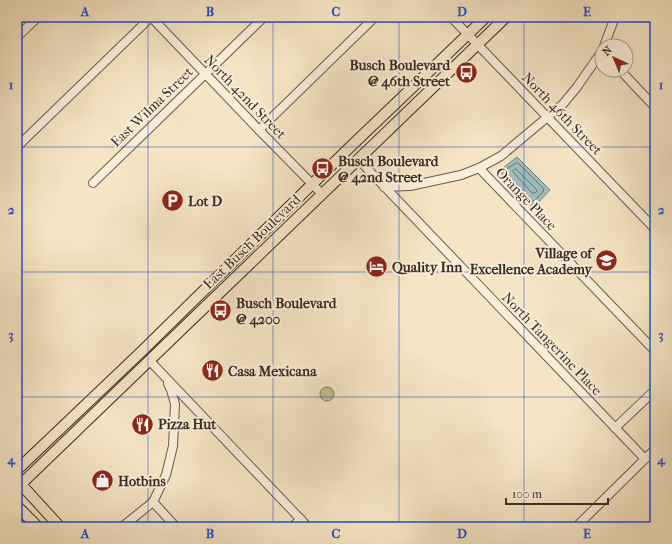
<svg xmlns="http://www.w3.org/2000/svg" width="672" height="544" viewBox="0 0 672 544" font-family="'IM FELL French Canon',serif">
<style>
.green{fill:#c1c390;stroke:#7e775a}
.water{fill:#9fbdbc;stroke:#778380}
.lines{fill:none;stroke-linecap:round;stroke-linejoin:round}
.shore{stroke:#6d7470;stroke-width:1}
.minor-casing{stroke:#6a5a4d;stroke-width:10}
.major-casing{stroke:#3b2b25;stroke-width:12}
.minor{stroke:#f8eed9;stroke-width:8}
.major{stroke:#f5e5c4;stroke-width:10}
.grid{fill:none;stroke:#1d4ed8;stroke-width:1;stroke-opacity:0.55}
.labels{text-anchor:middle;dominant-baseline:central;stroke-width:4;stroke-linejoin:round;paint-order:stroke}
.poi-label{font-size:14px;font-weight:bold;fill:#3b2b25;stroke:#f8eed9;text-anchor:start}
.street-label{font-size:14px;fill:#3b2b25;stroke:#f8eed9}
.neatline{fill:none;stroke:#1d4ed8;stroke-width:1.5}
.grid-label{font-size:13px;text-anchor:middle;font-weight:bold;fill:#1d4ed8}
</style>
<rect width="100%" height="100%" fill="#f5e5c4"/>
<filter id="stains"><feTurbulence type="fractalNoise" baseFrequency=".005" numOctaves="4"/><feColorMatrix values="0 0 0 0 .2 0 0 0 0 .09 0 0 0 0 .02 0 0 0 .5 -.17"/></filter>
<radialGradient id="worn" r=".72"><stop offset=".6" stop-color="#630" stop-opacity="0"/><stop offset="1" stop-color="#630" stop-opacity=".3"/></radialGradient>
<circle class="green" cx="327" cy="394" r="7"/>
<path class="water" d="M517,157l33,33 -17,18 -34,-37z"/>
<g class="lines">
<g class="shore">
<path d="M516,163h2l26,26 -1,3 -9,9 -2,-1 -26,-27v-3z"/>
<path d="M516,169l20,20 1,2 -2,2h-3l-18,-20 -1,-2z"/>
</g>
<defs>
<g id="minor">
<path d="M151,17l108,113 63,64"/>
<path d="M451,17l204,212"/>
<path d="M17,37l21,-20"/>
<path d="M604,46l11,-29"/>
<path d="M620,70l35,37"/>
<path d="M259,130l116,-113"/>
<path d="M19,145l132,-128"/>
<path d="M358,159l287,300"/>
<path d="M479,168l176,183"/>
<path d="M93,183l171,-166"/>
<path d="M384,187l26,-1 51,-11 18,-7 22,-12 62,-52 14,-17 25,-36"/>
<path d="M149,360l159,167"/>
<path d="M615,428l40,-38"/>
<path d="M153,502l23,25"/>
<path d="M122,527l31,-25 13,-27 7,-29 2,-42 -4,-14 -3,-6"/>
<path d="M292,527l9,-8"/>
<path d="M576,527l79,-78"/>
</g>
<g id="major">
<path d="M17,470l124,-118 207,-203 138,-132"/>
<path d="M17,480l43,47"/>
<path d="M17,488l489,-471"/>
<path d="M17,506l21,21"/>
</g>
</defs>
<use href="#minor" class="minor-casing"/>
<use href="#major" class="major-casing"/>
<use href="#minor" class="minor"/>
<use href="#major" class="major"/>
</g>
<path class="grid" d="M148,17v510M273,17v510M399,17v510M524,17v510M17,147h638M17,272h638M17,397h638"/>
<defs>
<symbol id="bus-disc" viewBox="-11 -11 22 22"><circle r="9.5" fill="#8f2418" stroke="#f8eed9"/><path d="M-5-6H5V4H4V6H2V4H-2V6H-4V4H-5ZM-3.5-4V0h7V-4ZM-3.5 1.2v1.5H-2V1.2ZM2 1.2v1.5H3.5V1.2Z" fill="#fff"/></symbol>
<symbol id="parking-disc" viewBox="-11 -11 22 22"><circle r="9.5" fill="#8f2418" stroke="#f8eed9"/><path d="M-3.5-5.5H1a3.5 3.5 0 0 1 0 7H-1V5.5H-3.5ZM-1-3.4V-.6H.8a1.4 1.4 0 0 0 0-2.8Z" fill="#fff"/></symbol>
<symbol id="school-disc" viewBox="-11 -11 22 22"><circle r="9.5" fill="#8f2418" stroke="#f8eed9"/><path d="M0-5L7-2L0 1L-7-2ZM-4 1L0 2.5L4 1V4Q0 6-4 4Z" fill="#fff"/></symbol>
<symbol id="hotel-disc" viewBox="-11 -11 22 22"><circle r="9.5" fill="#8f2418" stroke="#f8eed9"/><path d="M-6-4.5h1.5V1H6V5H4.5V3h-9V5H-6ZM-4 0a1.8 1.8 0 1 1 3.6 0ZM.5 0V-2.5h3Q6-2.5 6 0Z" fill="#fff"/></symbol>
<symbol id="restaurant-disc" viewBox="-11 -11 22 22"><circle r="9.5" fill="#8f2418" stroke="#f8eed9"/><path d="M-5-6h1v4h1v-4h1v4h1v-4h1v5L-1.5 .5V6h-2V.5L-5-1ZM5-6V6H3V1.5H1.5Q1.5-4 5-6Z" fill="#fff"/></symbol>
<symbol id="shop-disc" viewBox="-11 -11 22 22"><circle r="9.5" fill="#8f2418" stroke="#f8eed9"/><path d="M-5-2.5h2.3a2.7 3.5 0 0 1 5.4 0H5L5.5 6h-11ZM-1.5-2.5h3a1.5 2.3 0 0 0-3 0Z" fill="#fff"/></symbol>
</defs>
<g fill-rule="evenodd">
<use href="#bus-disc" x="454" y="60" width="25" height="25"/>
<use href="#bus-disc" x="310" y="156" width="25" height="25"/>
<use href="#parking-disc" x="160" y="188" width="25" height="25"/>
<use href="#school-disc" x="594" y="248" width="25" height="25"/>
<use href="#hotel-disc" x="364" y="254" width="25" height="25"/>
<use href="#bus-disc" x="208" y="298" width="25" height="25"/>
<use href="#restaurant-disc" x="200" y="358" width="25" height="25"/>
<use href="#restaurant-disc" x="130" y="412" width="25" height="25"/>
<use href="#shop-disc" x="90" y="468" width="25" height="25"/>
</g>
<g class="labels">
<g class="poi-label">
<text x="450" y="65" text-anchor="end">Busch Boulevard<tspan x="450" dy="16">@ 46th Street</tspan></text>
<text x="338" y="161">Busch Boulevard<tspan x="338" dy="16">@ 42nd Street</tspan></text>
<text x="188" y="201">Lot D</text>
<text x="592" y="253" text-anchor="end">Village of<tspan x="592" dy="16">Excellence Academy</tspan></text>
<text x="392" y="267">Quality Inn</text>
<text x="236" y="303">Busch Boulevard<tspan x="236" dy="16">@ 4200</tspan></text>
<text x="228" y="371">Casa Mexicana</text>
<text x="158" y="424">Pizza Hut</text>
<text x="118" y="481">Hotbins</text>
</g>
<g class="street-label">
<text transform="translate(245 97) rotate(46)">North 42nd Street</text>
<text transform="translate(152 107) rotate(-44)">East Wilma Street</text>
<text transform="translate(562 114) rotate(46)">North 46th Street</text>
<text transform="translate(526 199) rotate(46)">Orange Place</text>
<text transform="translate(252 242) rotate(-44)">East Busch Boulevard</text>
<text transform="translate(552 344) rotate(46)">North Tangerine Place</text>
</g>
</g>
<rect width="672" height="544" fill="none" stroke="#f5e5c4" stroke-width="44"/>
<g transform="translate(614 58) rotate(316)"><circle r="19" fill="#f8eed9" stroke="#aca091"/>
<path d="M0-3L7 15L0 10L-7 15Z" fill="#8f2418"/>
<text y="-6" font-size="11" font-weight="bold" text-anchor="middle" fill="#3b2b25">N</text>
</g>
<path d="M506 498v6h102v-6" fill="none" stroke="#3b2b25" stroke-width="2"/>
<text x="512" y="498" font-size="12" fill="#3b2b25" stroke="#f8eed9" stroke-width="3" paint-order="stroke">100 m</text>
<rect x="22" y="22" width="628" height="500" class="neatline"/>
<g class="grid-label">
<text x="85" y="16">A</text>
<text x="210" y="16">B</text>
<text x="336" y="16">C</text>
<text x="462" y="16">D</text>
<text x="587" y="16">E</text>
<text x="11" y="89">1</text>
<text x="661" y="89">1</text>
<text x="11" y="214">2</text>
<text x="661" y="214">2</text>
<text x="11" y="339">3</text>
<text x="661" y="339">3</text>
<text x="11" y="464">4</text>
<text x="661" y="464">4</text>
<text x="85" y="538">A</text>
<text x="210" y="538">B</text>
<text x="336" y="538">C</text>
<text x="462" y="538">D</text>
<text x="587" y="538">E</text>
</g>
<rect width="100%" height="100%" filter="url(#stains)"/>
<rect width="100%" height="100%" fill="url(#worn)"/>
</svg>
